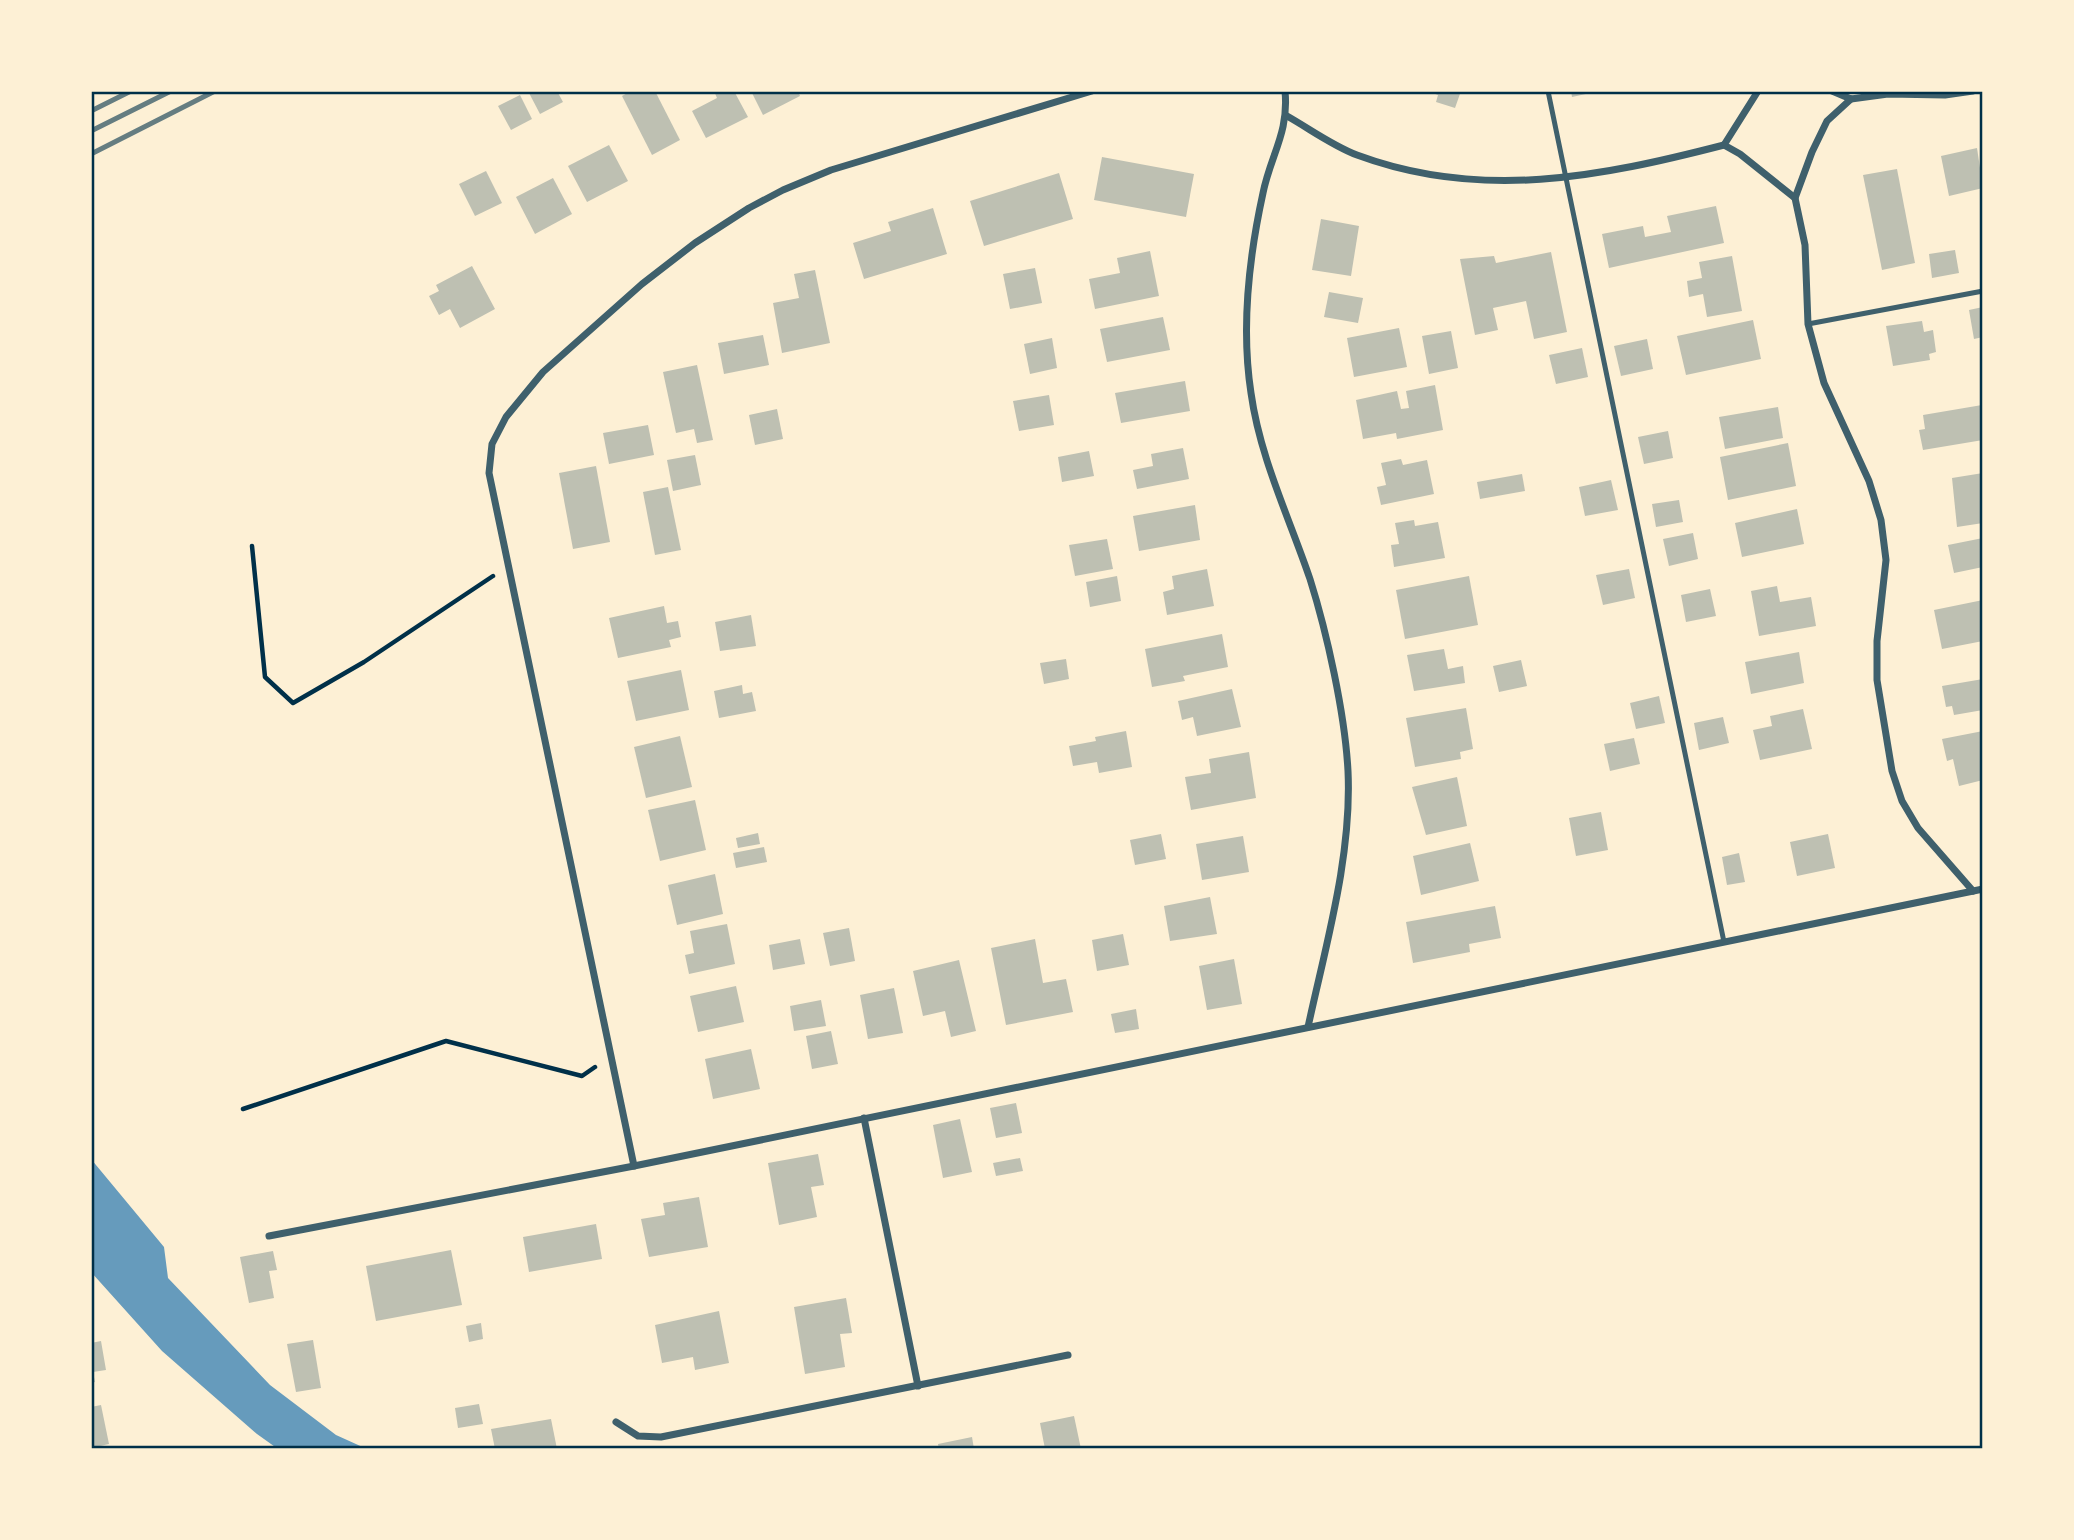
<svg xmlns="http://www.w3.org/2000/svg" width="2074" height="1540" viewBox="0 0 2074 1540" font-family="Manrope,sans-serif">
<style>
.water{fill:#669bbc}
.building{fill:#bec0b2}
.lines{fill:none;stroke-linecap:round;stroke-linejoin:round}
.path{stroke:#003049;stroke-width:4.5}
.service{stroke:#3f606c;stroke-width:5}
.minor{stroke:#3f606c;stroke-width:7}
.rail{stroke:#657d81;stroke-width:5}
.neatline{fill:none;stroke:#003049;stroke-width:2.5}
</style>
<rect width="100%" height="100%" fill="#fdf0d5"/>
<path class="water" d="M91,1159l73,88 4,31 102,107 66,50 31,14h-89l-21,-15 -95,-83 -71,-79z"/>
<g class="building">
<path d="M528,91h29l6,11 -23,12z"/>
<path d="M631,91h24l25,49 -28,15 -30,-59z"/>
<path d="M714,91h20l14,26 -42,21 -14,-27 25,-13z"/>
<path d="M751,91h47l2,5 -37,19z"/>
<path d="M1427,91h34l-6,17 -19,-6 2,-7z"/>
<path d="M1571,91h24v1l-23,5z"/>
<path d="M520,95l12,24 -21,11 -13,-24z"/>
<path d="M609,145l19,36 -41,21 -19,-36z"/>
<path d="M1977,148l6,40 -34,8 -8,-40z"/>
<path d="M1102,157l92,17 -8,43 -92,-17z"/>
<path d="M1897,169l18,94 -33,7 -19,-95z"/>
<path d="M486,171l16,32 -27,13 -16,-32z"/>
<path d="M1059,173l14,46 -89,27 -14,-45z"/>
<path d="M553,178l19,36 -37,20 -19,-37z"/>
<path d="M1716,206l8,37 -115,25 -7,-34 41,-8 2,11 26,-5 -4,-16z"/>
<path d="M933,208l14,46 -83,25 -11,-36 38,-12 -3,-9z"/>
<path d="M1321,219l38,7 -8,50 -39,-6z"/>
<path d="M1955,250l4,23 -27,5 -3,-24z"/>
<path d="M1150,251l9,45 -64,13 -6,-30 31,-6 -3,-15z"/>
<path d="M1551,252l16,80 -33,7 -8,-38 -33,7 5,22 -23,5 -15,-76 34,-3 2,7z"/>
<path d="M1732,256l10,55 -35,6 -4,-23 -14,3 -2,-16 15,-3 -3,-16z"/>
<path d="M472,266l23,43 -35,19 -10,-19 -11,6 -10,-19 10,-5 -3,-6z"/>
<path d="M1035,268l7,35 -32,6 -7,-35z"/>
<path d="M815,270l15,73 -48,10 -9,-50 26,-5 -5,-24z"/>
<path d="M1329,292l34,6 -5,25 -34,-6z"/>
<path d="M1983,307v30l-9,2 -5,-29z"/>
<path d="M1163,317l7,33 -63,12 -7,-33z"/>
<path d="M1753,320l8,39 -75,16 -9,-39z"/>
<path d="M1922,321l2,11 9,-2 3,22 -7,2 1,6 -37,6 -7,-40z"/>
<path d="M1399,328l8,39 -53,10 -7,-39z"/>
<path d="M1451,331l7,37 -29,6 -7,-38z"/>
<path d="M763,335l6,30 -45,9 -6,-31z"/>
<path d="M1052,338l5,30 -27,6 -6,-30z"/>
<path d="M1647,339l6,30 -32,7 -7,-30z"/>
<path d="M1582,348l6,29 -32,7 -7,-29z"/>
<path d="M697,365l16,75 -16,3 -3,-14 -18,4 -13,-61z"/>
<path d="M1185,381l5,30 -69,12 -6,-30z"/>
<path d="M1435,385l8,45 -46,9 -1,-6 -33,6 -7,-39 41,-9 4,18 8,-1 -3,-17z"/>
<path d="M1049,395l5,30 -35,6 -6,-30z"/>
<path d="M1982,405l1,35 -60,10 -4,-20 6,-1 -2,-14z"/>
<path d="M1778,407l5,31 -58,11 -6,-32z"/>
<path d="M777,409l6,30 -28,6 -6,-30z"/>
<path d="M648,425l6,30 -45,9 -6,-31z"/>
<path d="M1668,431l5,27 -29,6 -6,-27z"/>
<path d="M1788,443l8,43 -68,14 -8,-43z"/>
<path d="M1183,448l6,31 -52,10 -4,-19 20,-4 -2,-12z"/>
<path d="M1089,451l5,25 -32,6 -4,-25z"/>
<path d="M695,455l6,30 -28,6 -6,-31z"/>
<path d="M1401,459l2,6 24,-5 7,34 -53,11 -4,-18 9,-2 -5,-22z"/>
<path d="M596,466l14,76 -37,7 -14,-76z"/>
<path d="M1983,473v50l-26,4 -5,-49z"/>
<path d="M1522,474l3,17 -45,8 -3,-17z"/>
<path d="M1611,480l7,30 -33,6 -6,-29z"/>
<path d="M668,487l13,63 -26,5 -12,-63z"/>
<path d="M1679,500l4,22 -27,5 -4,-23z"/>
<path d="M1195,505l5,35 -61,11 -6,-35z"/>
<path d="M1797,509l7,35 -62,13 -7,-34z"/>
<path d="M1414,520l1,6 23,-4 7,36 -51,9 -3,-22 8,-1 -4,-21z"/>
<path d="M1693,533l5,26 -29,7 -6,-27z"/>
<path d="M1983,538v29l-29,6 -6,-28z"/>
<path d="M1107,539l6,30 -38,7 -6,-31z"/>
<path d="M1207,569l7,37 -47,9 -4,-23 11,-3 -2,-13z"/>
<path d="M1629,569l6,29 -32,7 -7,-30z"/>
<path d="M1117,576l4,25 -31,6 -4,-25z"/>
<path d="M1469,576l9,49 -73,14 -9,-49z"/>
<path d="M1777,586l3,16 31,-5 5,29 -57,10 -8,-45z"/>
<path d="M1710,589l6,27 -30,6 -5,-27z"/>
<path d="M1983,600v41l-41,8 -8,-39z"/>
<path d="M664,606l3,17 11,-2 3,16 -12,3 2,7 -53,11 -9,-40z"/>
<path d="M751,615l5,31 -36,5 -5,-29z"/>
<path d="M1222,634l6,33 -45,9 2,5 -33,6 -7,-38z"/>
<path d="M1444,649l4,20 15,-3 2,17 -51,8 -7,-36z"/>
<path d="M1799,652l5,31 -53,11 -6,-32z"/>
<path d="M1066,659l3,20 -25,5 -4,-21z"/>
<path d="M1521,660l6,26 -28,6 -6,-26z"/>
<path d="M681,670l8,40 -53,11 -9,-40z"/>
<path d="M1983,679v31l-29,5 -2,-9 -6,1 -4,-21z"/>
<path d="M742,685l1,9 9,-2 4,19 -37,7 -5,-27z"/>
<path d="M1232,689l9,38 -44,9 -4,-19 -11,3 -4,-19z"/>
<path d="M1659,696l6,27 -29,6 -6,-26z"/>
<path d="M1466,708l7,41 -13,3 1,7 -46,8 -9,-49z"/>
<path d="M1803,709l9,40 -52,11 -7,-30 19,-4 -2,-10z"/>
<path d="M1723,717l6,26 -30,7 -5,-27z"/>
<path d="M1126,731l6,36 -33,6 -2,-11 -24,4 -4,-20 27,-5 -1,-4z"/>
<path d="M1983,731v28h-3l3,21 -24,6 -6,-27 -6,2 -5,-22z"/>
<path d="M680,736l12,51 -46,11 -12,-51z"/>
<path d="M1634,738l6,26 -30,7 -6,-27z"/>
<path d="M1249,752l7,46 -65,12 -6,-33 26,-4 -2,-14z"/>
<path d="M1457,777l10,49 -41,9 -14,-48z"/>
<path d="M695,800l11,50 -46,11 -12,-51z"/>
<path d="M1601,812l7,38 -32,6 -7,-38z"/>
<path d="M758,833l2,11 -22,4 -2,-10z"/>
<path d="M1161,834l5,25 -31,6 -5,-25z"/>
<path d="M1828,834l7,34 -38,8 -7,-34z"/>
<path d="M1243,836l6,36 -47,8 -6,-36z"/>
<path d="M1470,843l9,38 -58,14 -8,-39z"/>
<path d="M764,847l3,15 -31,6 -3,-15z"/>
<path d="M1739,853l6,29 -18,3 -5,-28z"/>
<path d="M715,874l8,40 -46,11 -9,-40z"/>
<path d="M1210,897l7,37 -47,7 -6,-35z"/>
<path d="M1495,906l6,32 -32,6 1,8 -57,11 -7,-41z"/>
<path d="M727,924l8,40 -46,10 -4,-19 9,-2 -4,-22z"/>
<path d="M849,928l6,33 -25,5 -7,-33z"/>
<path d="M1123,934l6,31 -32,6 -5,-31z"/>
<path d="M800,939l5,25 -32,6 -4,-25z"/>
<path d="M1035,939l8,44 23,-4 7,33 -67,13 -15,-77z"/>
<path d="M1234,959l8,45 -35,6 -8,-44z"/>
<path d="M959,960l17,71 -25,6 -6,-26 -22,5 -10,-45z"/>
<path d="M736,986l8,36 -46,10 -8,-36z"/>
<path d="M894,988l9,45 -35,6 -8,-44z"/>
<path d="M821,1000l5,26 -32,5 -4,-25z"/>
<path d="M1136,1009l3,20 -24,4 -4,-19z"/>
<path d="M831,1031l7,33 -26,5 -6,-33z"/>
<path d="M751,1049l9,40 -47,10 -8,-40z"/>
<path d="M1016,1103l6,30 -26,5 -6,-30z"/>
<path d="M960,1119l12,53 -29,6 -10,-53z"/>
<path d="M818,1154l6,31 -13,2 6,30 -38,8 -11,-62z"/>
<path d="M1020,1158l3,13 -27,5 -3,-13z"/>
<path d="M699,1197l9,50 -59,10 -8,-38 24,-4 -2,-12z"/>
<path d="M596,1224l6,35 -73,13 -6,-35z"/>
<path d="M451,1250l11,55 -86,16 -10,-55z"/>
<path d="M273,1251l4,19 -8,1 5,27 -25,5 -9,-46z"/>
<path d="M846,1298l6,35 -12,1 5,33 -40,7 -11,-67z"/>
<path d="M719,1311l10,52 -34,7 -2,-13 -31,6 -7,-38z"/>
<path d="M481,1323l2,16 -14,3 -3,-16z"/>
<path d="M313,1340l8,48 -25,4 -9,-48z"/>
<path d="M101,1341l5,29 -13,2 2,10 -4,1v-40z"/>
<path d="M479,1404l4,20 -25,4 -3,-20z"/>
<path d="M101,1405l8,39 -18,4v-41z"/>
<path d="M1074,1416l7,33h-36l-5,-26z"/>
<path d="M551,1419l6,30h-62l-4,-20z"/>
<path d="M972,1437l2,12h-35l-1,-5z"/>
</g>
<g class="lines">
<g class="path">
<path d="M252,546l13,131 28,26 71,-41 129,-86"/>
<path d="M243,1109l203,-68 136,35 13,-9"/>
</g>
<g class="service">
<path d="M1548,91l176,851"/>
<path d="M1808,324l175,-33"/>
</g>
<g class="minor">
<path d="M1285,91c4,42 -14,63 -22,102 -14,64 -22,135 -12,200 9,65 38,124 59,186 17,54 35,135 38,192 4,85 -22,173 -40,256"/>
<path d="M1758,91l-34,54 16,9 55,44"/>
<path d="M1832,91l19,8 37,-5 57,1 28,-4"/>
<path d="M1851,99l-24,22 -15,31 -17,46 10,47 3,79 16,59 45,98 12,39 5,40 -9,81v39l15,91 10,30 16,27 55,63"/>
<path d="M1287,116c23,13 46,30 70,39 124,46 243,22 367,-10"/>
<path d="M864,1118l54,268"/>
<path d="M634,1166l-145,-693 3,-29 14,-27 37,-45 99,-88 53,-41 54,-35 34,-18 48,-20 261,-79"/>
<path d="M269,1236l365,-70 1349,-277"/>
<path d="M616,1422l22,14 23,1 407,-82"/>
</g>
<g class="rail">
<path d="M91,111l40,-20"/>
<path d="M91,131l80,-40"/>
<path d="M91,154l124,-63"/>
</g>
</g>
<rect width="2074" height="1540" fill="none" stroke="#fdf0d5" stroke-width="186"/>
<rect x="93" y="93" width="1888" height="1354" class="neatline"/>
</svg>
